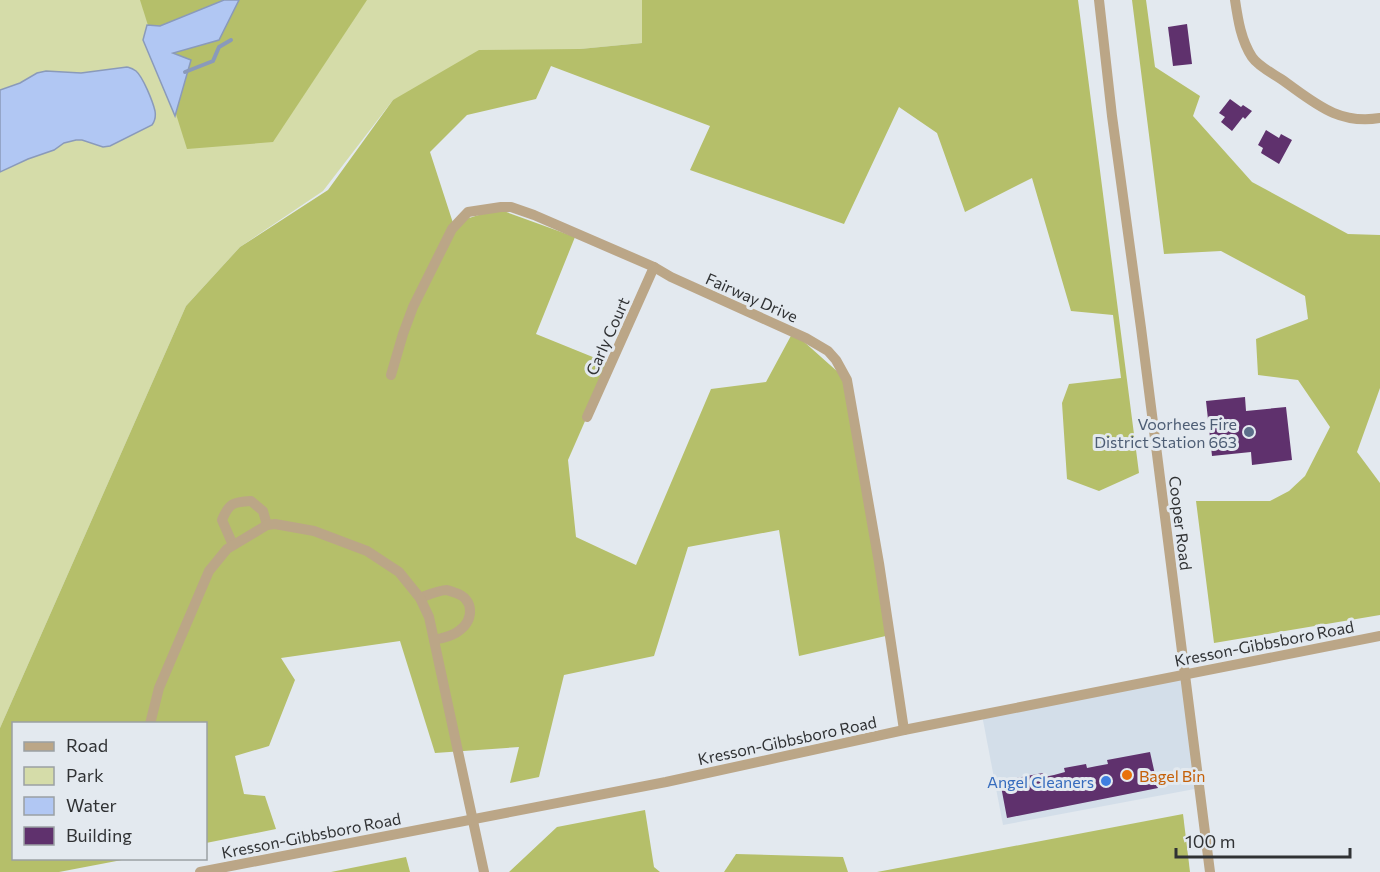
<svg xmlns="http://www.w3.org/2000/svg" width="1380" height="872" viewBox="0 0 1380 872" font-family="Commissioner,sans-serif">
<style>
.built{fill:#d3dee9}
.green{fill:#d5dca9}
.forest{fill:#b5bf6a}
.water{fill:#b1c7f3;stroke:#8a9aba;stroke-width:1.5}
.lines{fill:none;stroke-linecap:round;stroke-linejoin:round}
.stream{stroke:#8a9aba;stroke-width:4}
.building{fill:#5f316d}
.minor{stroke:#bba687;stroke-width:10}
.service-dot{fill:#5c6f8a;stroke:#e3e9ef;stroke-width:2}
.food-dot{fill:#e8710a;stroke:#e3e9ef;stroke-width:2}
.shop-dot{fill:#3f7fe0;stroke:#e3e9ef;stroke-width:2}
.labels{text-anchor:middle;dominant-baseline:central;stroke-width:6;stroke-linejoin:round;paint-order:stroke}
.street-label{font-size:16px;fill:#303234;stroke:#e3e9ef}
.service-label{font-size:16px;fill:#4e5e75;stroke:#e3e9ef;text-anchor:end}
.food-label{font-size:16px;fill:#c56008;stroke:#e3e9ef;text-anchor:start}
.shop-label{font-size:16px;fill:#366cbe;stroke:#e3e9ef;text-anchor:end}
</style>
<rect width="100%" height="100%" fill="#e3e9ef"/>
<path class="built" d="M1185,674l15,114 -197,37 -21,-110z"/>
<path class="green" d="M0,0h642v43l-62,6 -187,51 -70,91 -83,56 -54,59 -186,422z"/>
<g class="forest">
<path d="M140,0h227l-94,142 -86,7z"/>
<path d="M642,0h436l61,473 -40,18 -32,-12 -5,-76 7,-19 52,-6 -8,-63 -42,-4 -39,-133 -67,34 -28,-79 -38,-26 -55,117 -154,-54 20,-44 -159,-60 -15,33 -69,16 -37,37 23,71 45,-14 77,28 -39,97 74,30 -42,96 8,77 60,28 75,-176 55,-7 27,-50 55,49 42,254 -91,21 -20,-126 -91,17 -34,109 -90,19 -25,102 -29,6 9,-36 -84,6 -35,-112 -119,17 14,22 -26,66 -34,10 9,38 21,2 11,33 -70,14v-119h-192v134l113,1 -68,13h-59v-144l186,-422 54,-59 88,-57 65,-90 86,-50 101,-1 62,-6z"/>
<path d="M1132,0h14l9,67 45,29 -7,20 59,66 96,52 32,1v153l-23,64 23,31v132l-166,28 -18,-142h74l19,-10 16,-15 25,-49 -32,-47 -40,-5 -2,-36 52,-20 -3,-23 -84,-45 -57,3z"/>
<path d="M645,810l9,57 6,5h-151l48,-45z"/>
<path d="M1183,814l7,58h-313z"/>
<path d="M736,854l107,3 5,15h-124z"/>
<path d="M406,857l4,15h-79z"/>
</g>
<g class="water">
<path d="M224,0h15l-20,40 -46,13 18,7 -16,56 -32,-76 4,-15 13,1z"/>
<path d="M127,67c4,1 5,1 9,4 7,6 17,31 19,40 1,6 0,10 -3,14l-42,21 -7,1 -21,-7h-6l-12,3 -10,7 -26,9 -28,13v-82l20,-7 17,-10 9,-2 35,2z"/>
</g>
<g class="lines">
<path class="stream" d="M185,72l28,-11 6,-14 12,-7"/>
</g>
<g class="building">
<path d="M1187,24l5,40 -19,2 -5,-39z"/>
<path d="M1230,99l11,8 2,-2 9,6 -7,8 -2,-2 -11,14 -11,-9 4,-5 -6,-4z"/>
<path d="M1266,130l13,8 2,-4 11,6 -13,24 -18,-11 2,-5 -5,-3z"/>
<path d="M1245,397l1,14 40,-4 6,53 -40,5 -1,-13 -39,4 -6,-55z"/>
<path d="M1150,752l8,36 -151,30 -7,-37 43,-8 1,4 10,-2 11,-3 -1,-4 22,-4 1,4 10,-2 11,-2 -1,-4z"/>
</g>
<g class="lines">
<g class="minor">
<path d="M1099,0l13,116 29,212 69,544"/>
<path d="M1235,0c3,20 6,40 17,57 6,9 20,16 29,22 33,23 56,46 99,39"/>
<path d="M391,375l12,-41 10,-27 39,-78 16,-17 33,-5h10l23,8 120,52 17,10 135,61 22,13 8,9 11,20 32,183 25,167"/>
<path d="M587,417l67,-150"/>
<path d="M233,545l-11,-25c7,-17 11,-18 29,-19l12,10 4,14"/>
<path d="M420,598c8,-3 19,-8 27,-8 1,0 8,3 9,3 18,6 18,26 4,37 -7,6 -17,8 -26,10"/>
<path d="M150,724l9,-36 50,-117 18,-22 40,-24 8,-1 39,7 53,20 32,21 21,26 9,19 55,255"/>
<path d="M200,872l466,-90 238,-52 476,-94"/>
</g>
</g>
<circle class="service-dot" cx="1249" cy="432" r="6"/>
<circle class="food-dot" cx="1127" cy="775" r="6"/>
<circle class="shop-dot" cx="1106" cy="781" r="6"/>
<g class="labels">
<g class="street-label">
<text transform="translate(752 297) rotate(24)">Fairway Drive</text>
<text transform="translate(607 336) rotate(-66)">Carly Court</text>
<text transform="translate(1181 523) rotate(83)">Cooper Road</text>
<text transform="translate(1264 643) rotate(-11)">Kresson-Gibbsboro Road</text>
<text transform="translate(787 740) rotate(-12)">Kresson-Gibbsboro Road</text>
<text transform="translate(311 835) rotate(-11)">Kresson-Gibbsboro Road</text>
</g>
<g class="service-label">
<text x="1237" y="423">Voorhees Fire<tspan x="1237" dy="18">District Station 663</tspan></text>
</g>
<g class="food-label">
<text x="1139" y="775">Bagel Bin</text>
</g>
<g class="shop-label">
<text x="1094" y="781">Angel Cleaners</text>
</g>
</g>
<rect x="12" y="722" width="195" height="138" fill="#e3e9ef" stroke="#9ba0a4" stroke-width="1.5"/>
<rect x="24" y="742" width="30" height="9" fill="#bba687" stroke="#9ba0a4" stroke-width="1.5"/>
<text x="66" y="752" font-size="18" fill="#303234">Road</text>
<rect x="24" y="767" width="30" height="18" fill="#d5dca9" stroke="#9ba0a4" stroke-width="1.5"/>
<text x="66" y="782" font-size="18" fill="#303234">Park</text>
<rect x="24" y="797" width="30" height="18" fill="#b1c7f3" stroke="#9ba0a4" stroke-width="1.5"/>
<text x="66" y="812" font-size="18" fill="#303234">Water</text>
<rect x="24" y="827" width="30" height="18" fill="#5f316d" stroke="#9ba0a4" stroke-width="1.5"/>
<text x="66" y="842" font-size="18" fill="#303234">Building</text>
<path d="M1176 848v9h174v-9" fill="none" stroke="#303234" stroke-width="3"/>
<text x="1185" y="848" font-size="18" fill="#303234" stroke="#e3e9ef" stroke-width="4.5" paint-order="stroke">100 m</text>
</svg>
